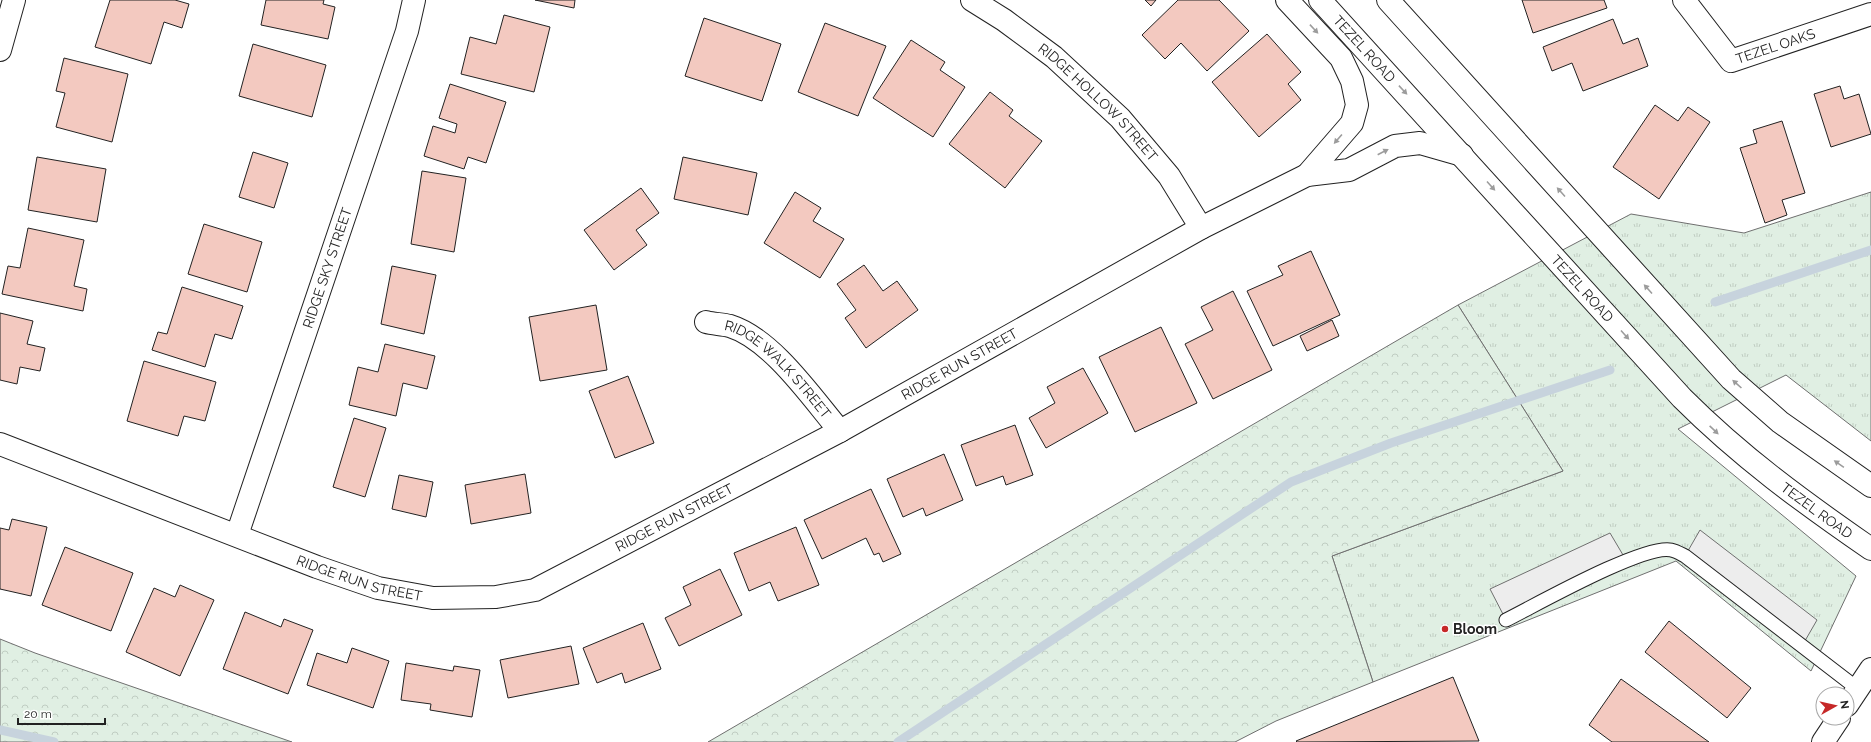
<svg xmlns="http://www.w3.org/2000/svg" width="1871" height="742" viewBox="0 0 1871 742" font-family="Raleway,sans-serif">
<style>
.grass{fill:url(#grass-tufts);stroke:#6f6f6f}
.forest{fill:url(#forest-crowns);stroke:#6f6f6f}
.parking{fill:#ededed;stroke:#6f6f6f}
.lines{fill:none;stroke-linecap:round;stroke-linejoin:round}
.stream{stroke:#c7d3dd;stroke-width:9}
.building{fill:#f3c9c0;stroke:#222}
.lane-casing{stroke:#222;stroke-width:15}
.street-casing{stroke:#222;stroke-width:24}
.secondary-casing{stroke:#222;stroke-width:24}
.lane{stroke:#fff;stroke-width:13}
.street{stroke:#fff;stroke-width:22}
.secondary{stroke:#fff;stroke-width:22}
.oneway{fill:#9c9c9c}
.poi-dot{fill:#c62828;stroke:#fff;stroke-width:1.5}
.labels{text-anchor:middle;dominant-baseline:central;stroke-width:3;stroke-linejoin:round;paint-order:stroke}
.street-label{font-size:14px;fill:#222;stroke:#fff}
.poi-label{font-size:14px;font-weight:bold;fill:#222;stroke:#fff;text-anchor:start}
</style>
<defs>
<pattern id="grass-tufts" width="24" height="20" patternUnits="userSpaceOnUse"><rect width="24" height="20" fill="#e0efe3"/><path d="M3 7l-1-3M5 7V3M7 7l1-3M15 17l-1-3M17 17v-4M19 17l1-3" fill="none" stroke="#c0cdc2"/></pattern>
<pattern id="forest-crowns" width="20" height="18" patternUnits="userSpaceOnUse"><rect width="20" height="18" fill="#e0efe3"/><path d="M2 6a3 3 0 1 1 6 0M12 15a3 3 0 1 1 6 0" fill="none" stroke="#c0cdc2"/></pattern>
</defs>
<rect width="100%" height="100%" fill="#fff"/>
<path class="grass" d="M1871,192v249l-85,-66 -108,54 178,147 -45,95 -135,-110 -303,121 -41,-126 231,-85 -105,-166 173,-91 113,19z"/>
<g class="forest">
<path d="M1458,305l105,166 -231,85 41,126 -97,39 -41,21h-527z"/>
<path d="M0,639l35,14 257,89h-292z"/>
</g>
<g class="parking">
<path d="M1700,530l117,90 -15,26 -117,-90z"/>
<path d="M1610,533l16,27 -120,60 -16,-31z"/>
</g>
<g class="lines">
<g class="stream">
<path d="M1715,302l156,-52"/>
<path d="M0,730l54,12"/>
<path d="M898,742l393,-260 100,-39 219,-73"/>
</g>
</g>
<g class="building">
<path d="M110,0h65l14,4 -7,24 -18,-6 -13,42 -56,-17z"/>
<path d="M266,0h58l-1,4 12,3 -7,32 -67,-14z"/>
<path d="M535,0h40l-1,8z"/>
<path d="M1145,0h11l-5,6z"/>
<path d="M1178,0h41l30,31 -42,40 -26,-28 -16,16 -23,-24z"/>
<path d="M1522,0h82l3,8 -74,25z"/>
<path d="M504,15l46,12 -16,65 -73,-18 9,-37 26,7z"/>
<path d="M704,18l77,26 -19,57 -77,-25z"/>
<path d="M1613,19l10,25 15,-6 10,28 -65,25 -11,-28 -20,8 -9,-24z"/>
<path d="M825,23l61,23 -28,70 -60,-24z"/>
<path d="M1267,34l34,38 -13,12 13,16 -42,37 -47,-55z"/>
<path d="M911,40l34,22 -5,8 25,17 -32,50 -60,-39z"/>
<path d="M253,44l73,21 -14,52 -73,-21z"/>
<path d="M64,58l64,16 -16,68 -56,-15 9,-34 -9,-2z"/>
<path d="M450,84l56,18 -20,61 -18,-6 -4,12 -40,-13 9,-30 22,7 2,-9 -18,-6z"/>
<path d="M1840,86l4,13 15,-5 12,40 -40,13 -17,-53z"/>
<path d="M990,92l23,18 -4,6 33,25 -37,47 -56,-44z"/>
<path d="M1655,105l23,16 10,-14 22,15 -51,77 -46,-32z"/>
<path d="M1782,121l23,72 -23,7 5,15 -22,8 -25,-75 17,-5 -4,-13z"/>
<path d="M253,152l35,11 -14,45 -35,-11z"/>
<path d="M37,157l69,12 -9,53 -69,-12z"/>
<path d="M683,157l74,16 -9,42 -74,-16z"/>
<path d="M422,171l44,7 -12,74 -43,-8z"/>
<path d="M641,188l18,25 -23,17 11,15 -33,25 -30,-40z"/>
<path d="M795,192l26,16 -8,13 31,18 -24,39 -56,-35z"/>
<path d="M204,224l58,18 -15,50 -59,-18z"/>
<path d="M28,228l56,12 -10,46 13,3 -4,22 -81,-17 6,-28 12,2z"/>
<path d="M1311,251l29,64 -67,31 -26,-55 36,-16 -5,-9z"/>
<path d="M864,265l19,26 14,-10 21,29 -52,38 -21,-30 11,-8 -19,-26z"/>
<path d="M392,266l44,9 -12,59 -43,-10z"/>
<path d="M182,287l61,19 -11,33 -17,-5 -10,33 -53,-17 6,-18 9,2z"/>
<path d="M1233,291l39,79 -59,29 -28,-55 28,-14 -12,-23z"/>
<path d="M596,305l11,65 -67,11 -11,-64z"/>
<path d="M0,313l33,8 -6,23 18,4 -5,23 -20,-4 -3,17 -17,-4z"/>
<path d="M1332,320l7,16 -32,15 -7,-15z"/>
<path d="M1161,327l36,76 -62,29 -36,-75z"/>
<path d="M385,344l50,12 -8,33 -24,-6 -7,33 -47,-11 9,-38 20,5z"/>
<path d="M144,361l72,21 -11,39 -21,-5 -6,20 -51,-15z"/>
<path d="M1083,368l25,45 -62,35 -17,-30 26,-15 -8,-16z"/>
<path d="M628,376l26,67 -39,15 -26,-67z"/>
<path d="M354,418l32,10 -21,69 -32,-10z"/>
<path d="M1015,425l18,50 -27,10 -3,-9 -27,10 -15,-41z"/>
<path d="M944,454l19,46 -37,16 -3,-8 -20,9 -16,-38z"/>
<path d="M525,474l6,39 -60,11 -6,-39z"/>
<path d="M399,475l34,7 -7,35 -34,-8z"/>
<path d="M871,489l30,65 -18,8 -4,-9 -5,2 -8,-17 -44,21 -18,-39z"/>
<path d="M12,519l35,8 -16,69 -31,-7v-61l9,2z"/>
<path d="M796,527l23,58 -41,16 -8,-19 -21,9 -15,-38z"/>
<path d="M65,547l68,26 -22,58 -69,-26z"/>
<path d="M720,569l22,46 -63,31 -14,-28 26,-13 -8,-18z"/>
<path d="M180,585l34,15 -34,76 -54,-24 28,-64 21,9z"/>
<path d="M245,612l36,15 3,-8 29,11 -25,64 -65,-25z"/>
<path d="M1669,621l82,67 -24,30 -82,-66z"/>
<path d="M643,623l18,46 -36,14 -3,-10 -25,10 -14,-35z"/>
<path d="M571,646l8,38 -71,14 -8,-38z"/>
<path d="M352,648l37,13 -16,47 -66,-23 10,-32 30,10z"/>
<path d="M406,663l47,8 1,-5 26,4 -8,47 -42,-7 1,-6 -30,-4z"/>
<path d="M1453,677l26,64 -182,1 -1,-1z"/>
<path d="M1621,679l88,63h-97l-23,-17z"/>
</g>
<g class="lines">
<defs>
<path id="lane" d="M1506,620c30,-15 138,-76 165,-70 5,1 10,4 14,6l173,133"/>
<g id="street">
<path id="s1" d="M972,0l32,20 50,37 66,61 49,58 32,52"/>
<path d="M1287,0l54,58 11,23 5,24 -5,18 -45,52"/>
<path id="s2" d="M1684,0l47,61 140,-47"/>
<path d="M0,50l14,-50"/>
<path id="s3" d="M706,322c7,2 16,2 24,4 42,13 82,72 110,105"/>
<path id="s4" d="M0,444l317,123 61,21 55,10 63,-1 39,-7 305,-159 361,-203 106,-53 42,-5 46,-24 25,-3 42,12"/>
<path id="s5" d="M237,535l170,-504 7,-31"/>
<path d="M1847,705l24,-36"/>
<path d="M1823,742l16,-24"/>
</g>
<g id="secondary">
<path id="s6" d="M1320,0l362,398c59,59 121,104 189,151"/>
<path d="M1388,0l343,379 49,43 91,64"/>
</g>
</defs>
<use href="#lane" class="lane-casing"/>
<use href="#street" class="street-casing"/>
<use href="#secondary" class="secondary-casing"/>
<use href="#lane" class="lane"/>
<use href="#street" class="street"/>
<use href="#secondary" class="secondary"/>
</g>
<defs><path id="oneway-solid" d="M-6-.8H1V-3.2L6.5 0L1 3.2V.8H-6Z"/></defs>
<g class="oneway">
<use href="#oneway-solid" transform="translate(1314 29) rotate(47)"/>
<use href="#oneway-solid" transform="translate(1403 90) rotate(47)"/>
<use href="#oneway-solid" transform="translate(1338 139) rotate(131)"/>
<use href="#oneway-solid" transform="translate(1383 152) rotate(-27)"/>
<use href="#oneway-solid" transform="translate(1491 186) rotate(48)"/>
<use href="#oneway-solid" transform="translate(1561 192) rotate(-132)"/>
<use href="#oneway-solid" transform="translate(1648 289) rotate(-132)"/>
<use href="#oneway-solid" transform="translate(1625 335) rotate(48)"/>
<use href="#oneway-solid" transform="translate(1737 384) rotate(-138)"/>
<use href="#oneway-solid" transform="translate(1714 430) rotate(43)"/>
<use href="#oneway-solid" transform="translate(1839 464) rotate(-145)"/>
</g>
<circle class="poi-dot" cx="1445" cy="629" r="4"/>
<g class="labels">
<g class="street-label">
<text stroke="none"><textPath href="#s2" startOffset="124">TEZEL OAKS</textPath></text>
<text stroke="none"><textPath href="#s6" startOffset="66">TEZEL ROAD</textPath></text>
<text stroke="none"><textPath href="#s1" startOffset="163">RIDGE HOLLOW STREET</textPath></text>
<text stroke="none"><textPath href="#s5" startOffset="282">RIDGE SKY STREET</textPath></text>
<text stroke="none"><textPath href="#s6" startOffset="390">TEZEL ROAD</textPath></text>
<text stroke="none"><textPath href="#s4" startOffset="1044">RIDGE RUN STREET</textPath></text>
<text stroke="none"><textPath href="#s3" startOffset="89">RIDGE WALK STREET</textPath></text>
<text stroke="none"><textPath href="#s6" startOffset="714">TEZEL ROAD</textPath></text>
<text stroke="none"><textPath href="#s4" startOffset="720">RIDGE RUN STREET</textPath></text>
<text stroke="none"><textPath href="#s4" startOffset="384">RIDGE RUN STREET</textPath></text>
</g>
<g class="poi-label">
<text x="1453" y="629">Bloom</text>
</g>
</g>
<g transform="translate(1835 706) rotate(82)"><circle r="19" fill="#ffffff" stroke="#a7a7a7"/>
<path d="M0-3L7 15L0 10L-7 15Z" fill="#c62828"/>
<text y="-6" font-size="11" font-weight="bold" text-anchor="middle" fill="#222222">N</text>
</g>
<path d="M18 718v6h87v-6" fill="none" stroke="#222222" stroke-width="2"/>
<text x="24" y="718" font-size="12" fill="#222222" stroke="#ffffff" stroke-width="3" paint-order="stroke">20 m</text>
</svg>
